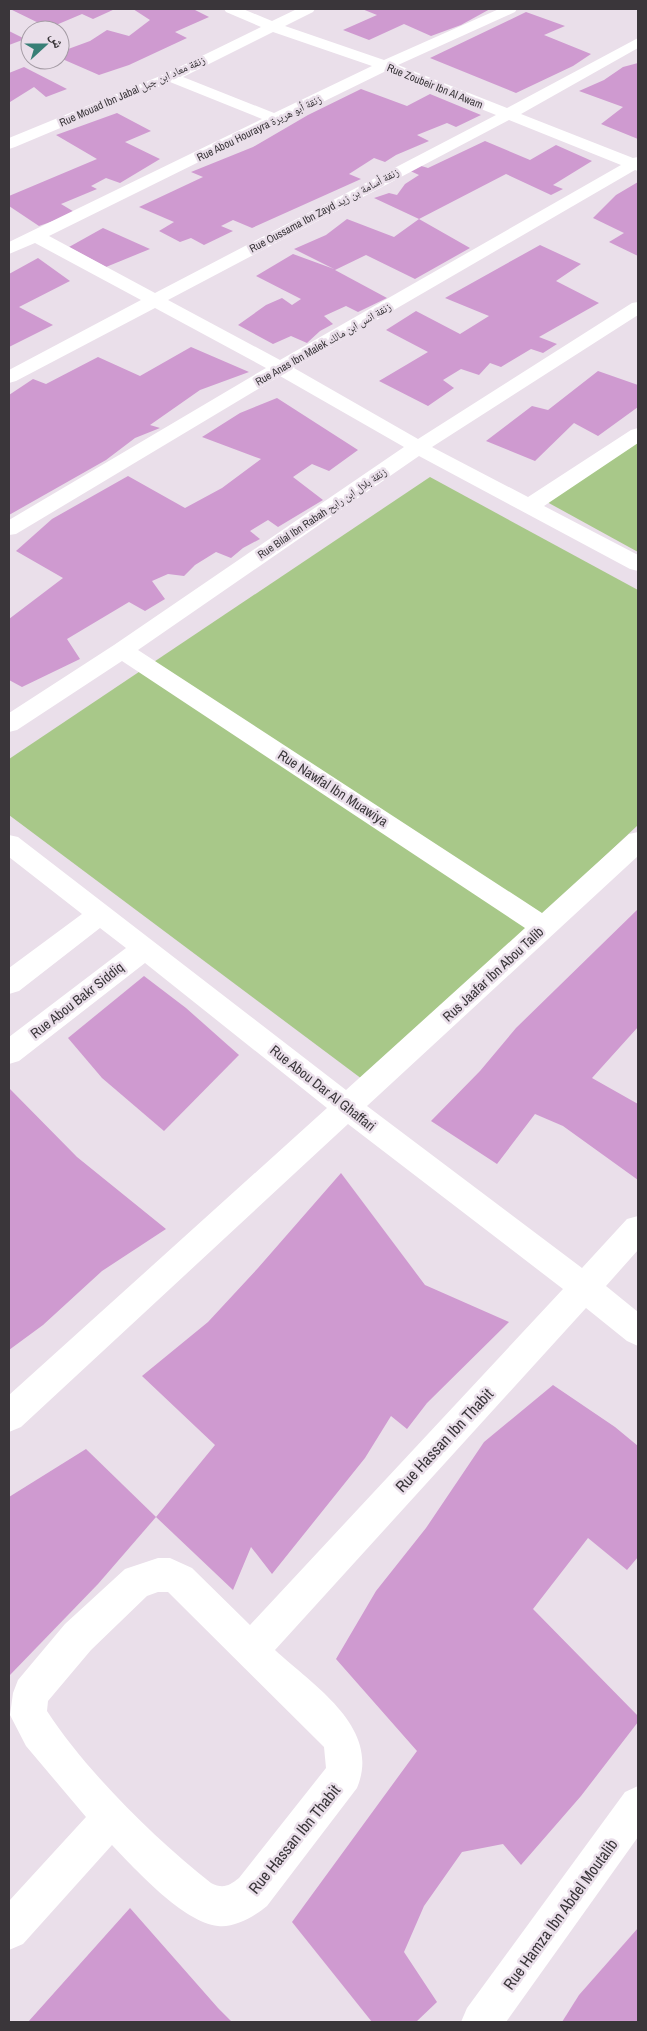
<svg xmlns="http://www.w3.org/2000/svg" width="647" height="2031" viewBox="0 0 647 2031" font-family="'Archivo Narrow','Noto Naskh Arabic',sans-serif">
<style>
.green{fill:#a8c889}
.building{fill:#cf9ad0}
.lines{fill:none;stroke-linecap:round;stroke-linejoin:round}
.minor{fill:#fff;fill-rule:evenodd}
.labels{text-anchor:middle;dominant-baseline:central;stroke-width:5;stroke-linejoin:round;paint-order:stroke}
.far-street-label{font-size:11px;fill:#3a363a;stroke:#eadfea}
.street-label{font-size:14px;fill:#3a363a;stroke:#eadfea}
.near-street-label{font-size:16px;fill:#3a363a;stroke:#eadfea}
</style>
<rect width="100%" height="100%" fill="#eadfea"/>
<g class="green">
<path d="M638,438v114l-91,-50z"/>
<path d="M430,477l208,113v235l-272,257 -357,-267v-56z"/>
</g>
<g class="building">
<path d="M10,9h105l-22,10 -11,-5 -33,14z"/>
<path d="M133,9h60l16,8 -34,15 12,6 -58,27 -30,10 -39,-17v-6l30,-11 17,-11 22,6 21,-16z"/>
<path d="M362,9h128l-29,16 -30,11 -27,-12 -35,16 -26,-10 34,-15z"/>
<path d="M526,12l39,14 -21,9 47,19 -18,12 -57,27 -86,-35z"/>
<path d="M9,31l16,8 -16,6z"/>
<path d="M638,63v76l-37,-15 22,-17 -44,-16 25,-11 19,-13z"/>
<path d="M24,67l43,22 -21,8 -12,-10 -24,15 -1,-29z"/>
<path d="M361,89l46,17 23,-12 51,21 -25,12 -9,-4 -30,12 12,6 -33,14 -11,7 -11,-4 -25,16 12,5 -109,49 -19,-8 -12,6 12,5 -29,14 -13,-7 -11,4 -21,-11 15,-9 -35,-15 64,-30 -12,-5 62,-25 55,-32z"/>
<path d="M117,113l34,18 -26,11 35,17 -40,24 -14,-5 -15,8 6,3 -36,15 15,9 -37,13 -30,-20v-10l88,-37 -41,-24z"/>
<path d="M485,141l45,19 26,-15 36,16 -39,24 10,4 -12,6 -45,-21 -87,45 51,29 -55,31 -49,-24 -31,15 52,28 -29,14 -12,-6 -22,10 9,8 -13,7 -13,12 -16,-7 -18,8 -35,-19 28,-20 16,-7 10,7 9,-6 -45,-23 37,-22 41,15 -40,-20 32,-14 21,-16 47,18 25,-18 -45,-21 15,-5 8,2 8,-11 14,-9 -13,-6 12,-4 10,3z"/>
<path d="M638,182v74l-29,-14 15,-9 -31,-15 23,-23z"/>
<path d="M103,228l47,21 -44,18 -37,-20z"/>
<path d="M540,245l41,19 -25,17 43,22 -60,34 18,7 -14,9 -12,-4 -30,18 -11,-4 -11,12 -18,-6 -18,11 11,8 -26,18 -49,-25 49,-29 -42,-22 30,-19 44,23 29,-18 -44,-18z"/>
<path d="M38,258l32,23 -51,26 34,18 -44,22v-73z"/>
<path d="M191,347l58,25 -49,18 -50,35 10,3 -25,10 -29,22 -97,55v-120l24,-16 13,5 52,-27 42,19z"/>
<path d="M598,371l40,14v22l-40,29 -24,-13 -39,38 -49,-20 46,-35 16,4z"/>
<path d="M277,398l81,52 -29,21 -17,-7 -19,13 30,23 -45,27 -10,-7 -18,11 10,8 -17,9 -12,10 -15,-6 -21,13 -11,11 -16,-2 -16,7 13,18 -20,12 -16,-9 -62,37 13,20 -58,28 -13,-7v-61l54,-41 -47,-27 36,-32 76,-43 57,32 37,-20 39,-29 -59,-22 38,-24z"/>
<path d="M638,909v118l-46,51 46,26v76l-75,-54 -28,-12 -38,50 -66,-43 49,-50 36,-43z"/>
<path d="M144,976l42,32 53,47 -75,76 -62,-53 -34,-40z"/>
<path d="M9,1088l68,69 89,72 -64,42 -59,54 -34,25z"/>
<path d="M341,1173l84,112 84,37 -82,81 -20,26 -16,-13 -26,42 -93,116 -21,-27 -18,43 -77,-73 59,-72 -73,-69 66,-54 50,-54z"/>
<path d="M553,1385l62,42 23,19v111l-11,13 -39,-32 -55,71 105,107v6l-57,74 -60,69 -18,-21 -41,8 -38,54 -20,46 33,50 -21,20h-44l-80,-100 125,-171 -81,-92 40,-68 50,-63 58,-86z"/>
<path d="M86,1449l70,68 -58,67 -89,92v-179z"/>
<path d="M130,1908l88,100 14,14h-204z"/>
<path d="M638,1928v94h-76l17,-27z"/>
</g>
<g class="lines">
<g class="minor">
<path d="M224,9h19l29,12 25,-12h18l-2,3 -28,14 99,34 115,-51h18l-2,3 -117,53 109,43 131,-70v10l-117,66 112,44 5,-1v14l-3,-1 -341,198 124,71 214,-136 6,-1v13l-206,132 96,50 103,-67 7,-2v15l-94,63 94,49v16l-8,-2 -211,-113 -281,194 404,263 87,-79 9,-2v24l-271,250 215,162 45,-49 11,-3v34l-32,36 32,26v34l-11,-5 -41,-33 -311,342c39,36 107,78 82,138l-90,118c-12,10 -32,22 -49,20 -35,-4 -82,-56 -106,-81l-89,99 -14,6v-49l77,-84 -60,-71 -16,-31 3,-22 5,-13 47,-56 60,-55 33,-11h12l22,10 58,57 313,-336 -215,-165 -327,303 -12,5v-37l318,-287 -182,-145 -126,98 -10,3v-27l117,-89 -26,-20 -81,63 -10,3v-26l73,-54 -73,-57v-22l9,2 328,253 179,-162 -403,-267 -105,69 -8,2v-19l105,-68 290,-198 -124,-71 -264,158 -7,1v-15l257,-152 -111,-60 -139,73 -7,2v-13l132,-70 -106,-57 -26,11v-12l253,-123 -92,-37 -155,65 -6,2v-11l156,-64 96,-47 -35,-15zM273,32l99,34 -98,47 -91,-36zM386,71l110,44 -341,178 -106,-57 227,-112 8,-1 2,-3zM509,120l112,45 -341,195 -112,-60zM158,1592h10l156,155 2,21 -87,110c-10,8 -16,11 -28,5 -56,-44 -125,-112 -164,-172l1,-10 43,-51 56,-54z"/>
<path d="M638,1786v51l-132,185h-45l6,-14 158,-216z"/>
</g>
</g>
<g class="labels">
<g class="far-street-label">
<text transform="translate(435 86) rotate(22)">Rue Zoubeir Ibn Al Awam</text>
<text transform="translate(132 91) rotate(-24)">Rue Mouad Ibn Jabal زنقة معاد ابن جبل</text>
<text transform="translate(259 128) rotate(-26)">Rue Abou Hourayra زنقة أبو هريرة</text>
<text transform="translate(324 210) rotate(-28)">Rue Oussama Ibn Zayd زنقة أسامة بن زيد</text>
<text transform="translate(323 344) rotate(-30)">Rue Anas Ibn Malek زنقة انس ابن مالك</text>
<text transform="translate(322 513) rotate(-34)">Rue Bilal Ibn Rabah زنقة بلال ابن رابح</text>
</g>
<g class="street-label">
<text transform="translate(333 788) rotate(33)">Rue Nawfal Ibn Muawiya</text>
<text transform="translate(493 974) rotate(-43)">Rus Jaafar Ibn Abou Talib</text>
<text transform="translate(77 1000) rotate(-38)">Rue Abou Bakr Siddiq</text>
<text transform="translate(323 1088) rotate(38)">Rue Abou Dar Al Ghaffari</text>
</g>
<g class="near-street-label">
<text transform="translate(444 1440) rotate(-47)">Rue Hassan Ibn Thabit</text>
<text transform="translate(294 1839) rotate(-51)">Rue Hassan Ibn Thabit</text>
<text transform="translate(560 1914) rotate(-54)">Rue Hamza Ibn Abdel Moutalib</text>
</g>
</g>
<rect width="647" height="2031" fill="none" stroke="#3a363a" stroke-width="20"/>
<g transform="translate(45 45) rotate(69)"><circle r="24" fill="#eadfea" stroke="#a49ba4"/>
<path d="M0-4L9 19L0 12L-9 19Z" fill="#387f76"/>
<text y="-8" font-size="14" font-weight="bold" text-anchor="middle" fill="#3a363a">ش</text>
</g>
</svg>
